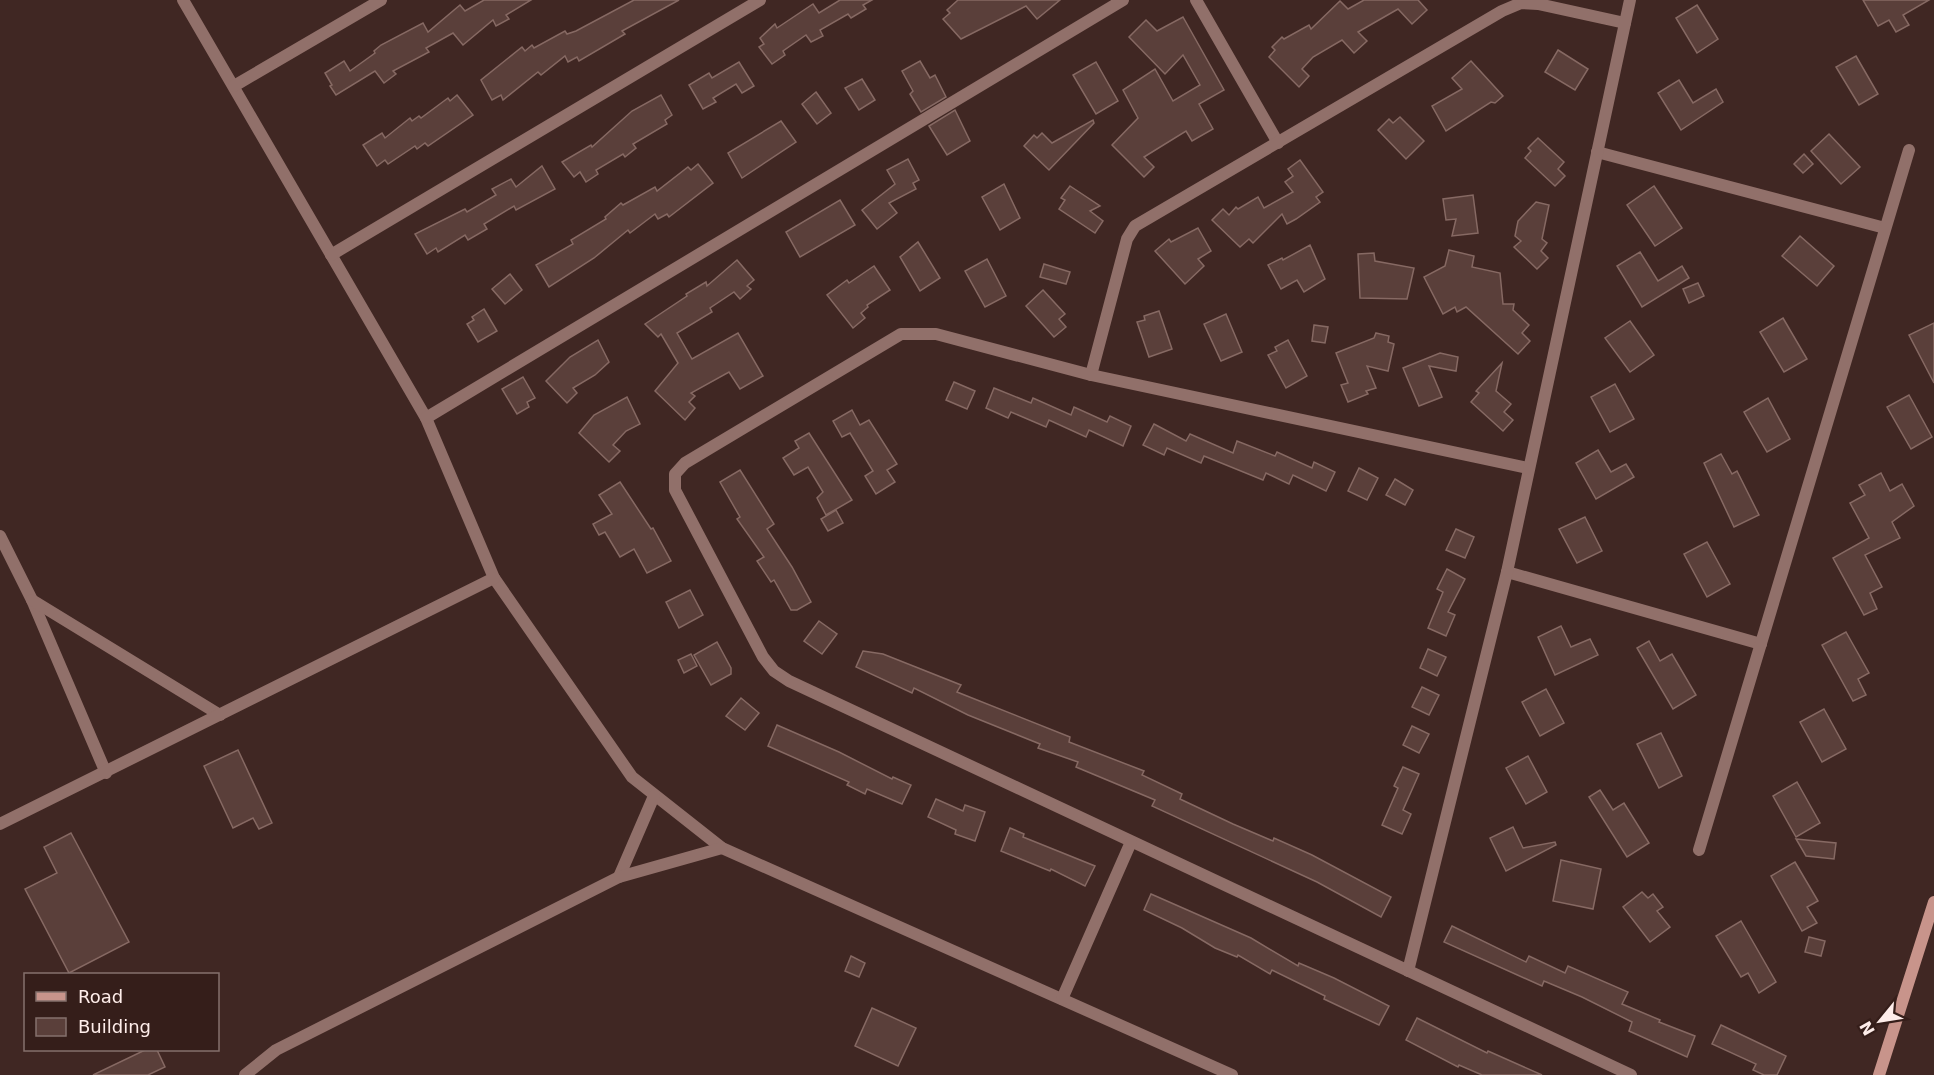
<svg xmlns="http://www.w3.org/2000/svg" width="1934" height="1075" viewBox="0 0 1934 1075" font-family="'DejaVu Sans',sans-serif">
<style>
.building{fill:#5a3f3a;stroke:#866963;stroke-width:1.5}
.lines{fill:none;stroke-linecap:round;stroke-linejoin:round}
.street{stroke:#91706a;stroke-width:12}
.secondary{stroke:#c8948b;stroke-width:12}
</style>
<rect width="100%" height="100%" fill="#402723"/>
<g class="building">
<path d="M484,0h47l-25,15 3,4 -13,7 -3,-6 -30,25 -10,-12 -27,15 3,4 -36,19 3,3 -12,9 -9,-12 -39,24 -6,-9 2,-1 -7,-12 19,-12 6,10 25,-18 -1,-2 7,-6 42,-22 5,9 32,-27 5,6z"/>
<path d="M634,0h45l-57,31 3,3 -46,27 -2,-4 -9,5 -3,-6 -24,19 -3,-3 -35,28 -2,-5 -9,5 -11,-20 41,-33 3,4 7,-6 2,3 31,-17 2,3 9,-3z"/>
<path d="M840,0h32l-9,5 3,4 -15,9 -3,-4 -28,16 3,6 -12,6 -5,-7 -23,16 2,4 -13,9 -13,-17 5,-3 -4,-6 15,-14 2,4 36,-24 6,9z"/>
<path d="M958,0h102l-23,19 -11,-13 -65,33 -18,-20 7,-6 -3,-3z"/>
<path d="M1364,0h54l9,10 -15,14 -14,-15 -40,23 9,9 -13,12 -12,-13 -29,17 -11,12 7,7 -10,11 -30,-30 6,-7 -3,-3 10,-10 2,2 25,-14 2,4 29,-28 8,8z"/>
<path d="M1863,0h66l-26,15 6,10 -13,7 -7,-12 -11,6z"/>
<path d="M1697,5l21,34 -21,14 -21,-35z"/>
<path d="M1183,17l41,73 -25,14 14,25 -21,12 -6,-10 -42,26 10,10 -10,10 -32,-32 26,-27 -15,-28 32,-21 18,32 27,-16 -17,-30 -18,19 -36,-37 17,-17 11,11z"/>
<path d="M1558,50l30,19 -13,21 -30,-18z"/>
<path d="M1856,56l22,38 -19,11 -23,-38z"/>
<path d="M920,61l10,17 5,-3 11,22 -25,15 -11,-18 3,-3 -11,-20z"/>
<path d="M1471,61l32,35 -8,7 -4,-1 -45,29 -14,-25 30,-17 -10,-11z"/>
<path d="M739,62l15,24 -12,7 -6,-9 -23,14 3,4 -13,7 -14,-24 20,-12 3,5z"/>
<path d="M1096,62l22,39 -22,13 -23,-39z"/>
<path d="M862,79l13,21 -16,10 -14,-22z"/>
<path d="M1679,80l14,23 23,-14 7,13 -42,28 -23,-37z"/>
<path d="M816,92l15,21 -14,11 -15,-20z"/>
<path d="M457,95l16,20 -45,31 -3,-3 -8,6 -2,-3 -27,18 -3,-4 -8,6 -14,-21 19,-12 3,5 25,-20 2,3 7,-5 2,2 27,-20 2,3z"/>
<path d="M661,95l11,20 -7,5 2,4 -34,20 3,4 -11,9 -2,-3 -27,16 2,4 -12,8 -6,-10 -6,5 -12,-15 29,-17 1,2 40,-36z"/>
<path d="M955,110l15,31 -23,14 -18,-29z"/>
<path d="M1400,117l24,24 -18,18 -28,-29 11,-11 4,4z"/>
<path d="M1093,120l1,3 -45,47 -25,-24 10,-11 3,3 5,-5 10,10z"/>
<path d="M781,121l15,21 -54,36 -14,-25z"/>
<path d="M1829,134l31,33 -19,17 -30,-33z"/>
<path d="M1538,138l26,24 -6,7 7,7 -10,10 -30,-28 6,-7 -3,-3z"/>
<path d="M1804,154l9,10 -10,9 -9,-9z"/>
<path d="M908,159l11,21 -6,3 3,6 -27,14 8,10 -20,16 -15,-19 33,-26 -8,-14z"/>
<path d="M1300,160l23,32 -7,5 4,5 -24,17 -9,5 -5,-10 -29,29 -4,-4 -9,8 -28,-27 11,-11 6,6 7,-8 2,2 20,-12 6,11 29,-16 -8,-10 8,-6 -5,-7z"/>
<path d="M698,164l15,19 -44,34 -2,-3 -9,5 -3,-5 -25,19 -2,-3 -34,28 -45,29 -13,-22 37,-21 -2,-4 35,-21 -1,-2 16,-14 2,2 32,-18 2,4 31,-24 3,3z"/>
<path d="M542,166l13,23 -39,21 -2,-4 -30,18 3,5 -19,11 -3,-5 -27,17 -2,-4 -9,6 -12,-20 50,-25 2,3 29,-17 -4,-6 19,-10 5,8z"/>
<path d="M1004,184l16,34 -20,12 -18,-33z"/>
<path d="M1070,186l30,20 -10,5 13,10 -8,12 -36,-24 6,-9 -4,-2z"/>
<path d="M1654,186l28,42 -27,18 -28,-41z"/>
<path d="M1473,195l5,38 -26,3 4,-17 -10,1 -3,-21z"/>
<path d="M840,200l15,25 -55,32 -14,-25z"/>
<path d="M1536,202l13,3 -7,34 5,4 -6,8 7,7 -11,11 -23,-22 7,-6 -6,-5 3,-15z"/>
<path d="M1198,228l13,23 -13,8 6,7 -19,18 -30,-33 14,-12 2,3z"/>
<path d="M1800,236l34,30 -17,20 -35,-30z"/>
<path d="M918,242l22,36 -20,13 -20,-34z"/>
<path d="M1310,245l15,34 -21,13 -7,-12 -16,9 -13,-24 14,-7 1,2z"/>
<path d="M1449,250l25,6 -2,11 28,6 3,31h11l-1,6 16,15 -7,8 8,8 -12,13 -52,-47 -9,5 -2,-5 -12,7 -19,-37 21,-11z"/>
<path d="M1640,252l18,29 24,-15 7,12 -47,29 -25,-41z"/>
<path d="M1374,253l1,8 39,7 -7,31 -47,-1 -2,-44z"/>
<path d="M987,259l19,37 -21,11 -20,-36z"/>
<path d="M737,260l17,20 -7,6 4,3 -11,10 -6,-7 -24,16 2,4 -35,21 15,26 46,-26 25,43 -23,13 -11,-17 -38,21 4,3 -6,6 6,6 -10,12 -30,-29 23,-28 -17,-29 -3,3 -13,-13 42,-28 -1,-2 20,-12 1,4z"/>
<path d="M1044,264l26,8 -4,12 -26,-7z"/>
<path d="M874,266l16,24 -23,15 1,2 -7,6 4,5 -12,10 -26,-33 20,-15 2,3z"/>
<path d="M510,274l12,16 -17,14 -13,-15z"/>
<path d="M1698,283l6,13 -15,7 -6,-14z"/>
<path d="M1043,290l22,24 -6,5 7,8 -12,10 -28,-31z"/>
<path d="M484,309l13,22 -19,11 -11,-18 7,-4 -2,-3z"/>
<path d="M1159,311l13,38 -23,8 -12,-35 8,-2 -1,-4z"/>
<path d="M1226,314l16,38 -21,9 -17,-37z"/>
<path d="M1783,318l24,41 -23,13 -24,-40z"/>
<path d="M1630,321l24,34 -24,17 -25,-34z"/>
<path d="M1934,323v60l-25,-48z"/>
<path d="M1314,325l14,2 -3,16 -13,-2z"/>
<path d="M1376,333l13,3 -1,6 6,2 -6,27 -21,-5 9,22 -10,3 2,3 -20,8 -7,-17 7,-2 -12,-30 38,-15z"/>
<path d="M598,340l11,22 -14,13 -22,13 4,5 -10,10 -21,-22 24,-24z"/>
<path d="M1288,340l19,36 -21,12 -18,-33 9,-4 -2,-4z"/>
<path d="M1440,353l18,4 -2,14 -27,-5 13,31 -23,9 -16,-38z"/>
<path d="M1502,363l-6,28 15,13 -7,8 9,8 -10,11 -32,-29 8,-9 -3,-2z"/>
<path d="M523,377l12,21 -8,4 2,5 -12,7 -15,-25z"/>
<path d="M954,382l21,9 -8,18 -21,-9z"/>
<path d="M1615,384l19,35 -24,13 -19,-35z"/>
<path d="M994,388l37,15 2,-5 38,17 3,-8 33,15 3,-6 21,10 -8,20 -34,-16 -3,7 -37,-17 -3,7 -35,-15 -3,6 -22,-10z"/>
<path d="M1909,395l23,42 -21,12 -24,-42z"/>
<path d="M627,397l13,27 -14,7 -13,14 7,6 -11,11 -30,-29 15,-18z"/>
<path d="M1768,398l22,41 -23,13 -23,-40z"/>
<path d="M852,410l8,15 9,-5 28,44 -10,6 8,12 -19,12 -11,-18 8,-5 -23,-38 -8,4 -9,-16z"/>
<path d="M1154,424l32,17 4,-7 43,19 4,-12 38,15 2,-4 35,16 2,-6 21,10 -9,19 -33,-16 -4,9 -23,-11 -3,7 -59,-24 -3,7 -34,-15 -3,7 -21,-10z"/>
<path d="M809,433l43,67 -26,15 -9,-17 6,-6 -15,-25 -14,8 -11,-17 16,-10 -4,-7z"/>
<path d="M1598,450l13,22 15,-8 8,13 -38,22 -20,-36z"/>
<path d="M1721,454l11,20 5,-3 22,44 -25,12 -30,-64z"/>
<path d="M1359,468l19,10 -11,22 -19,-9z"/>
<path d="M740,470l34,54 -7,5 25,38 19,35 -14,8h-6l-17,-30 -3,2 -14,-21 7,-4 -27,-38 3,-2 -20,-35z"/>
<path d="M1881,473l9,18 12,-7 12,22 -22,16 8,16 -35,17 17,32 -12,6 7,16 -13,6 -31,-57 36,-20 -19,-35 15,-8 -6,-10z"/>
<path d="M1395,479l18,11 -8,15 -19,-10z"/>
<path d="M620,482l31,47 2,-1 18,33 -24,12 -13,-24 -14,8 -15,-25 -6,3 -6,-11 19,-10 -13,-19z"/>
<path d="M836,510l7,13 -15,8 -7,-12z"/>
<path d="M1585,517l17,34 -25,12 -18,-34z"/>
<path d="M1456,529l18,8 -9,21 -19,-8z"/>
<path d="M1707,542l23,42 -23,13 -23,-43z"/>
<path d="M1447,569l18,10 -17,33 7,3 -9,21 -18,-8 15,-36 -6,-3z"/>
<path d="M690,590l13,25 -24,13 -13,-26z"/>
<path d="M819,621l18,13 -15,20 -18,-13z"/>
<path d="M1561,626l10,21 19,-8 8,16 -43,20 -17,-38z"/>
<path d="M1846,632l23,41 -11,6 8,16 -13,6 -31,-56z"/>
<path d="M1649,641l11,20 12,-7 24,41 -23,14 -36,-61z"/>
<path d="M717,642l14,26v6l-20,11 -17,-30z"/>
<path d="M1428,649l18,8 -9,19 -17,-8z"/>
<path d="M863,651l20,3 78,31 -4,7 113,45 -1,5 75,29 -2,4 40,19 -2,5 53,25 40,17 1,-3 38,17 79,42 -10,20 -64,-35 -165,-76 3,-6 -79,-33 2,-5 -40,-14 2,-4 -72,-29 -54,-27 -2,5 -56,-26z"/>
<path d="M691,654l6,12 -13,7 -6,-13z"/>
<path d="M1422,687l17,8 -10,20 -17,-8z"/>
<path d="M1546,689l18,34 -24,13 -18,-34z"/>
<path d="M741,698l18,15 -14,17 -19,-14z"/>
<path d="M1824,709l22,40 -24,13 -22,-40z"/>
<path d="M777,725l62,27 53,27 1,-2 18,8 -9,19 -35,-15 -2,5 -18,-9 2,-3 -81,-36z"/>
<path d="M1412,726l17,8 -10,19 -16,-8z"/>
<path d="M1661,733l21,43 -23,12 -22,-44z"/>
<path d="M238,750l34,73 -13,6 -6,-11 -20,10 -29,-62z"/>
<path d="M1528,756l19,36 -21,12 -20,-36z"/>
<path d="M1403,767l16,7 -16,36 8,4 -9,20 -20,-9 16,-37 -4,-2z"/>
<path d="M1797,782l23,41 -24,14 -23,-41z"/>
<path d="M1600,790l13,20 11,-7 25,40 -22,14 -38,-60z"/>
<path d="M936,799l27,12 2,-6 20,7 -10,29 -20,-7 1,-4 -28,-13z"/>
<path d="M1513,827l10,21 32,-6 1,3 -50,26 -16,-33z"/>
<path d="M1010,828l14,6 -1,3 72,29 -10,20 -34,-17 -1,2 -49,-20z"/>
<path d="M71,833l58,109 -60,31 -44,-84 32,-16 -13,-26z"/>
<path d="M1796,839l40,4 -2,16 -28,-3z"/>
<path d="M1561,860l40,9 -8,40 -40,-8z"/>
<path d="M1795,862l23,39 -11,6 10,16 -15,8 -31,-55z"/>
<path d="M1642,892l6,6 5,-4 10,13 -6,4 13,16 -20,15 -27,-35z"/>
<path d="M1151,894l100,44 47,28 1,-3 35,15 55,28 -10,19 -55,-26 1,-3 -53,-26 -2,4 -32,-19 -1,2 -22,-9 -33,-20 -38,-18z"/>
<path d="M1741,921l35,61 -17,11 -11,-20 -7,4 -25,-41z"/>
<path d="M1452,926l74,36 3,-6 36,17 3,-7 60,26 -6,12 38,16 -1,2 36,14 -8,21 -58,-26 3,-9 -50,-25 -38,-16 -2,5 -98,-44z"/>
<path d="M1809,937l16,4 -4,15 -16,-4z"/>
<path d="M851,956l14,7 -6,14 -14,-6z"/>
<path d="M872,1008l44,20 -18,38 -43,-20z"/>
<path d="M1417,1018l70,35 1,-2 54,24h-60l-23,-10 -1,2 -52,-27z"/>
<path d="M1721,1025l65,31 -9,19h-13l-11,-5 3,-6 -44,-20z"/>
<path d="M145,1050h12l8,17 -17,8h-55z"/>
</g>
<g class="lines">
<g class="street">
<path d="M183,0l243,418 68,160 138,199 90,71 510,227"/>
<path d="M1196,0l82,143"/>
<path d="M234,86l147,-86"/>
<path d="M1597,152l288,76"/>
<path d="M331,255l429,-255"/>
<path d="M1091,375l36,-136 8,-13 367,-215 19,-8 17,1 87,19"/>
<path d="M426,418l697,-418"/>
<path d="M1528,468l-437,-93 -155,-41h-35l-216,129 -10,11v16l88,167 11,14 15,10 842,394"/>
<path d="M0,536l32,64 74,173"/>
<path d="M1507,572l254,72"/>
<path d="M32,600l188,115"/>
<path d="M0,824l494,-246"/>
<path d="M1699,850l210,-700"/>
<path d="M619,877l35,-81"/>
<path d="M1408,971l99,-399 123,-572"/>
<path d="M1062,999l69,-157"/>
<path d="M245,1075l31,-25 343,-173 103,-29"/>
</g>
<path class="secondary" d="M1879,1075l55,-173"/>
</g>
<rect x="24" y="973" width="195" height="78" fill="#351e1a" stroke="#85716d" stroke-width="1.5"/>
<rect x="36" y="992" width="30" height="9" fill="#c8948b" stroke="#85716d" stroke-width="1.5"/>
<text x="78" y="1003" font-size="18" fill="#feedea">Road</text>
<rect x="36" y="1018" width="30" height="18" fill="#5a3f3a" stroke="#85716d" stroke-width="1.5"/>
<text x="78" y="1033" font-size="18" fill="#feedea">Building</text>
<g transform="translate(1880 1021) rotate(240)" stroke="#351e1a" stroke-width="4.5" paint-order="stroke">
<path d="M0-4.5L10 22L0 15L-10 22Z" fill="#feedea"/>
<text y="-9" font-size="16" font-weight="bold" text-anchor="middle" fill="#feedea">N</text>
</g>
</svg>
